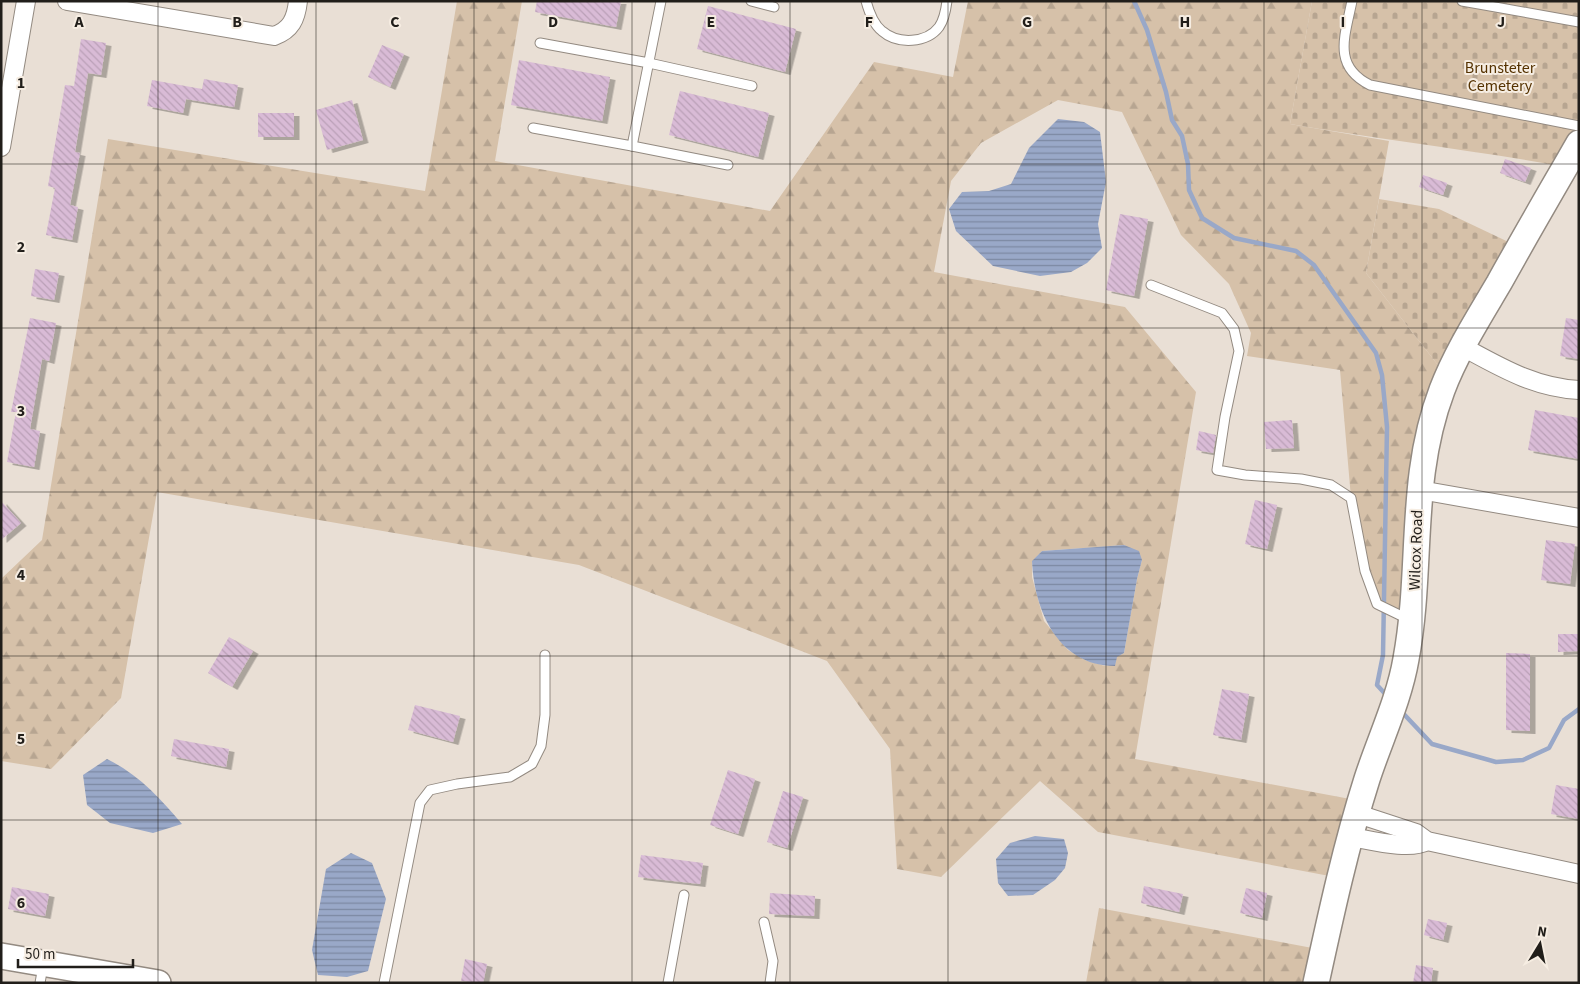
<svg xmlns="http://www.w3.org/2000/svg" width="1580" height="984" viewBox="0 0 1580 984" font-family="'Source Sans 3',sans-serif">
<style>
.forest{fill:url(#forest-firs);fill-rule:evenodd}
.cemetery{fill:url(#cemetery-stones)}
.water{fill:url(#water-rules)}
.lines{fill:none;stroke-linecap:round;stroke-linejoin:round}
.stream{stroke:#99a8c8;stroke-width:4.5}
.building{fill:url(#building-back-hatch);filter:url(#shadow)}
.lane-casing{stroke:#938a81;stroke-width:11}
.street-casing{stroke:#938a81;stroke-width:20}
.secondary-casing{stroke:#938a81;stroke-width:28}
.lane{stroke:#fff;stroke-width:9}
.street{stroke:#fff;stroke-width:18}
.secondary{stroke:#fff;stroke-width:25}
.grid{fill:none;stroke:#211e1a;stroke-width:1;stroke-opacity:0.55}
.labels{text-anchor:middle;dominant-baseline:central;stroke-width:4;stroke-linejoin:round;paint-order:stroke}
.park-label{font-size:16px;fill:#553200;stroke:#f6ede2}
.street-label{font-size:16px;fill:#211e1a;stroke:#f6ede2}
.grid-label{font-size:16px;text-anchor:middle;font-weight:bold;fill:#211e1a;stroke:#f6ede2;stroke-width:4;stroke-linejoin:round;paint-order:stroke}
</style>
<defs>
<pattern id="forest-firs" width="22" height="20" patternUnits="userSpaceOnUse" patternTransform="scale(1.25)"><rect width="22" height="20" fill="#d6c1a9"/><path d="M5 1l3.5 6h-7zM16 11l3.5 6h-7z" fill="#b7a591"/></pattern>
<pattern id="cemetery-stones" width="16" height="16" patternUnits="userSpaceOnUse" patternTransform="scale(1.25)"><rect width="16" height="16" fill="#d6c1a9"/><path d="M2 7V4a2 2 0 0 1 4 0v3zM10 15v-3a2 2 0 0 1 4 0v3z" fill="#b7a591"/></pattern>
<pattern id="water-rules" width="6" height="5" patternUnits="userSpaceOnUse" patternTransform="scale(1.25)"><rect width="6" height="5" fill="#99a8c8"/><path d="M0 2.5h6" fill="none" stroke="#7c88a2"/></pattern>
<pattern id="building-back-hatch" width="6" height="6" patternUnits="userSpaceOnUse" patternTransform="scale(1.25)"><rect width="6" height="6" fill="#d9bbd6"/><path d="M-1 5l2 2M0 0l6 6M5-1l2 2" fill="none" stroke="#baa0b7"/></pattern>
<filter id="shadow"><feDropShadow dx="5.5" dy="3" stdDeviation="0" flood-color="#0004"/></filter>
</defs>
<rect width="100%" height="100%" fill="#e9dfd5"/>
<g class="forest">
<path d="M457,1h65l-27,160 275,50 104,-149 79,15 15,-76h344l-22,123 99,17 -23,132 82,105 -35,237 -36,-11 -26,-106 -11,-128 -93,-14 4,-23 -22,-49 -48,-49 -59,-123 -64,-12 -77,43 -30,38 -17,91 191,35 71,85 -61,367 226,42 -21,77 -242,-46 -58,-51 -99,96 -44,-8 -7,-120 -63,-88 -248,-96 -422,-73 -36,206 -70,71 -50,-8v-182l41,-39 66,-401 317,52zM1124,545l18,15 -5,19 -13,74 -8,4 -1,8 -10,1 -20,-6 -17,-10 -24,-29 -12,-44v-15l10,-11z"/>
<path d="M1099,908l224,42 -7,33h-230z"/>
</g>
<g class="cemetery">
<path d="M1312,1h267v142l-14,24c-91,-17 -183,-27 -275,-43z"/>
<path d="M1379,199l60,10 80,38 -71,131 -82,-105z"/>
</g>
<g class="water">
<path d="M1058,119l26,3 16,10 6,50 -8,42 4,24 -15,15 -16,9 -31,4 -47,-10 -37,-35 -7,-22 13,-17 27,-1 22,-7 18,-36z"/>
<path d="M1124,545l15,6 3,9 -5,19 -13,74 -7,4 -2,9c-57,0 -81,-56 -83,-105l10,-10z"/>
<path d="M107,759c31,15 53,39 75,65l-29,9 -43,-10 -23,-18 -4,-30z"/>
<path d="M1035,836l29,3 4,14 -3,15 -10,12 -22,15 -25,1 -10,-13 -2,-24 14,-16z"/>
<path d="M351,853l21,10 14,36 -18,72 -21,6 -29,-2 -6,-25 14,-81z"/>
</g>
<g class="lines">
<g class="stream">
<path d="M1134,1l13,29 19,62 6,28 10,16 6,28 1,26 13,28 32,20 62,13 18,14 62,88 6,22 5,52 -4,228 -6,30 11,12"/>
<path d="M1400,710l32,34 64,18 27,-2 26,-12 15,-28 15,-11"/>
</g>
</g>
<g class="building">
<path d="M537,1h84l-5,26 -81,-15z"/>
<path d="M708,6l88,23 -11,43 -88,-23z"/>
<path d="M81,39l25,4 -5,32 -13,-2 -13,79 5,1 -10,52 8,2 -6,33 -26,-5 9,-47 -7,-2 17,-101 9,1z"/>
<path d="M382,45l22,9 -14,33 -22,-10z"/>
<path d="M519,60l91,17 -8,44 -91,-16z"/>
<path d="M204,79l34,6 -4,22 -48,-8 -3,14 -36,-7 5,-26 50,9z"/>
<path d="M680,91l89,22 -11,44 -89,-22z"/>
<path d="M352,100l11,40 -36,10 -11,-40z"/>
<rect x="258" y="113" width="36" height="24"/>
<path d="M1505,159l26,9 -6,14 -25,-9z"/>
<path d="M1423,175l24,8 -4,12 -24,-8z"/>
<path d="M1120,214l28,5 -14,77 -28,-6z"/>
<path d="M35,269l24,4 -5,27 -23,-4z"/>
<path d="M30,318l26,5 -7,38 -7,-2 -12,70 10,2 -6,36 -27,-5 9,-50h-5z"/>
<path d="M1566,318l13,2v39l-19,-3z"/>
<path d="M1535,410l44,8v41l-51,-9z"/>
<path d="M1292,420l2,28 -28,1 -2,-27z"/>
<path d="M1199,431l17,4 -3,18 -17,-3z"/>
<path d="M1255,500l22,5 -10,44 -22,-5z"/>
<path d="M1,501l20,22 -20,17z"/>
<path d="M1546,540l29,4 -5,40 -29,-4z"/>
<path d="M1558,634h21v17l-21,1z"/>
<path d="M229,637l24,14 -21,36 -24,-14z"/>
<path d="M1506,653l24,1v77l-24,-1z"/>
<path d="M1222,689l27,5 -8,46 -28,-5z"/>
<path d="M415,705l45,11 -7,26 -45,-12z"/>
<path d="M174,739l55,10 -3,18 -55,-11z"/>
<path d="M728,770l27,9 -17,55 -28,-9z"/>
<path d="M1556,785l23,4v30l-28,-5z"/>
<path d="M783,791l20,6 -16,51 -20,-6z"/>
<path d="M641,855l62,8 -3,21 -62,-7z"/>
<path d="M1144,886l39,8 -4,18 -38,-9z"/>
<path d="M12,887l37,7 -4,22 -37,-7z"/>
<path d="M1246,888l21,5 -5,25 -22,-5z"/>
<path d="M770,893l45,3 -1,20 -45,-2z"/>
<path d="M1428,919l19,4 -4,17 -19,-5z"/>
<path d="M465,959l22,5 -4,19 -22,-2z"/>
<path d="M1416,965l17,3 -2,15h-18z"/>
</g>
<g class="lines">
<defs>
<g id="lane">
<path d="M751,1l23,6"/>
<path d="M866,1c3,11 7,23 16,30 16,14 45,12 57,-4 5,-7 7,-18 8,-26"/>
<path d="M1352,1c-7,35 -20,65 18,84l209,41"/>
<path d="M1462,1l117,21"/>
<path d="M540,43l109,20 103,23"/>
<path d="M533,128l99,18 29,-145"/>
<path d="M632,146l96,19"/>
<path d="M1151,285l71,28 12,16 5,22 -14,66 -8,53 28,5 56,4 30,6 20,13 14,73 12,33 33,16"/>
<path d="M764,922l9,39 -3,22"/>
<path d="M40,983l3,-17"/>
<path d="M384,983l36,-180 10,-13 27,-6 53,-7 22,-13 9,-18 4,-31v-60"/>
<path d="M668,983l16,-88"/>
</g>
<g id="street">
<path d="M67,1l207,35c17,-6 22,-17 24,-35"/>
<path d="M1,147l25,-146"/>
<path d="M1463,347c37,20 72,41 116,43"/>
<path d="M1420,490l159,28"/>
<path d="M1358,814l58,19 11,8 152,33"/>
<path d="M1351,837c19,3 59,14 76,4"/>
</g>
<g id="secondary">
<path d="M1,956l157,27"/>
<path d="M1316,983c15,-69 30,-138 51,-204 13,-40 32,-79 39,-120 17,-92 2,-179 36,-269 14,-37 37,-73 57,-107 26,-47 53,-93 80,-140"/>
</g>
</defs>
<use href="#lane" class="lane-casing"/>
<use href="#street" class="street-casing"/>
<use href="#secondary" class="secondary-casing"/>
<use href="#lane" class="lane"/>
<use href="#street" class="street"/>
<use href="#secondary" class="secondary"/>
</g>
<path class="grid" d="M158,1v982M316,1v982M474,1v982M632,1v982M790,1v982M948,1v982M1106,1v982M1264,1v982M1422,1v982M1,164h1578M1,328h1578M1,492h1578M1,656h1578M1,820h1578"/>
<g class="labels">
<g class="park-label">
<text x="1500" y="68">Brunsteter<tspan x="1500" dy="18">Cemetery</tspan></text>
</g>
<g class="street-label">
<text transform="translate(1416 550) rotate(-88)">Wilcox Road</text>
</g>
</g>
<g class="grid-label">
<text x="79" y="27">A</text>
<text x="237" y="27">B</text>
<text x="395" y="27">C</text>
<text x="553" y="27">D</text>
<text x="711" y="27">E</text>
<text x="869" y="27">F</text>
<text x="1027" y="27">G</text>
<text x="1185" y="27">H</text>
<text x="1343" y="27">I</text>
<text x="1501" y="27">J</text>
<text x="21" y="88">1</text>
<text x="21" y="252">2</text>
<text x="21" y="416">3</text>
<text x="21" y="580">4</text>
<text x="21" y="744">5</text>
<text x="21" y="908">6</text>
</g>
<rect width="1580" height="984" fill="none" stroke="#211e1a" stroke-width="5"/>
<g transform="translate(1540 944) rotate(10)" stroke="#f6ede2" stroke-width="4" paint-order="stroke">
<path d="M0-4L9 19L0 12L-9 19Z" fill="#211e1a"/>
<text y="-8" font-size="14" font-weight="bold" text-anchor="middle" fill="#211e1a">N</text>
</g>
<path d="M18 959v8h115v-8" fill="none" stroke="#211e1a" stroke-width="2.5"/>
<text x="25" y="959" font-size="15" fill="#211e1a" stroke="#f6ede2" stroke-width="4" paint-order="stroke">50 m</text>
</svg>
